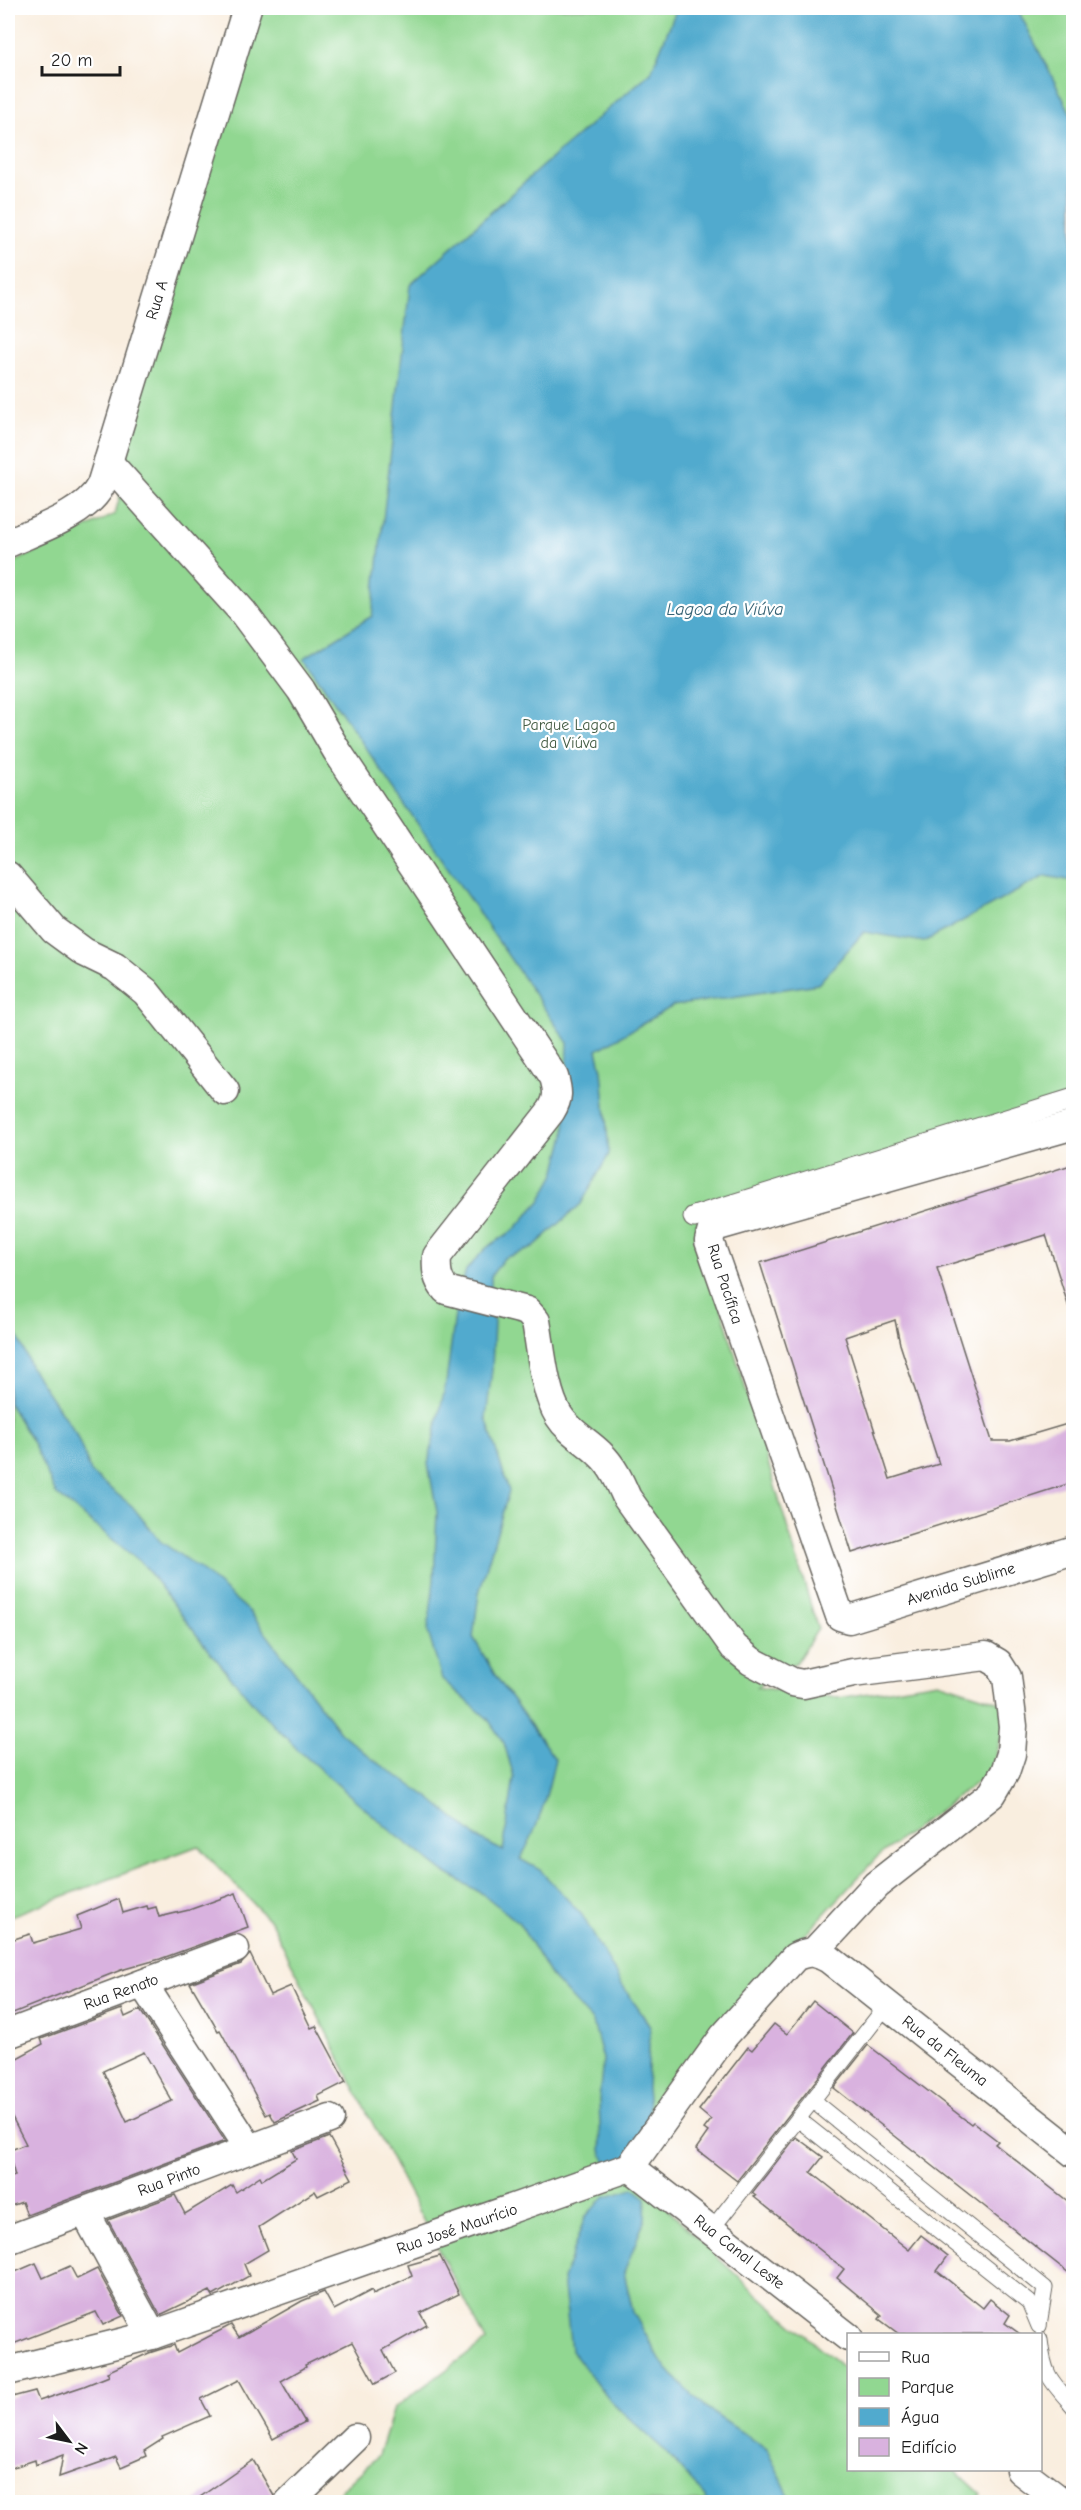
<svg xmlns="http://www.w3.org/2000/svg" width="1081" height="2510" viewBox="0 0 1081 2510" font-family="'Comic Neue',sans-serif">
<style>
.green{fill:#91d791;stroke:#567a56;stroke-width:1.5}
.water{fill:#51aace;stroke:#366375;stroke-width:1.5}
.building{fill:#d9b2df;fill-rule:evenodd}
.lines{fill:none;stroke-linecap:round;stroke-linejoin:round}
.service-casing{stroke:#696660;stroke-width:17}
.pedestrian-casing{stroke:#696660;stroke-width:23}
.minor-casing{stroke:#696660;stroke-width:31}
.service{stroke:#fff;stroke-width:15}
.pedestrian{stroke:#fff;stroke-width:21}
.minor{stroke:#fff;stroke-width:28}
.labels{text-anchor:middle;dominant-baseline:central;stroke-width:4.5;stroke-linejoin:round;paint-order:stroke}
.street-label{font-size:16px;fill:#1c1c1c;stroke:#fff}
.park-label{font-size:16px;fill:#455d45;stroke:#fff}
.water-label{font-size:18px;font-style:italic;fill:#366375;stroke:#fff}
</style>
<rect width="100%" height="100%" fill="#fff"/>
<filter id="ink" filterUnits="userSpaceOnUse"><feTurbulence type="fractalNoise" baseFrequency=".0167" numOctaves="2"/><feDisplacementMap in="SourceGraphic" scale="12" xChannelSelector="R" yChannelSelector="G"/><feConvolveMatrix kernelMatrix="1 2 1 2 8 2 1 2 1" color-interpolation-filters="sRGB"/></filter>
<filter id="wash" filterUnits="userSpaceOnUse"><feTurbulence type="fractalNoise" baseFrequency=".008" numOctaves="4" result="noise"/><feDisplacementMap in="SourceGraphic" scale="24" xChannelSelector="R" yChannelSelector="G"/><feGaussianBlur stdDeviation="1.35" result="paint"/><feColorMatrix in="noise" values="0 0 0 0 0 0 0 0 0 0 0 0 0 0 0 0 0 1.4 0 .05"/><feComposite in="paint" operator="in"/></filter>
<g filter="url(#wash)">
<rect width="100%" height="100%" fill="#f9eedf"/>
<path class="green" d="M247,8h826v1102l-377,114 122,405 -22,34 -40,24 83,11 99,-16 72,23 -18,66 -115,86 -151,163 -93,150c65,75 139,138 215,201v99h107l26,24 -7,8h-645l50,-47 15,-47 92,-67 -126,-242 -89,-177 -73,-76 -190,71v-1352l107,-51 9,-33 -16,-19z"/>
<g class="water">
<path d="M677,8h340l56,110v763l-28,-5 -121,66 -60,-10 -46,52 -145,22 -76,44 5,20 7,84 -28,50 -50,45 -27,9 -13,18v15l-29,-6 4,-15 20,-22 28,-18 26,-29 15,-27 10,-39 3,-92 -264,-385 68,-42 38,-331 130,-117 111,-96z"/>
<path d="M456,1307l32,6 6,8 -2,49 -6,48 23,73 -30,102 -6,44 22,38 60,84c-8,36 -16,69 -35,100l20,11 42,45 39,68 29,43 -3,62 5,47 -43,37 -8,-22 -2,-50 4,-41 -10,-37 -43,-47 -31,-52 -36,-29 -40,-23 -51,-39 -94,-82 -43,-44 -49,-59 -63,-83 -87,-70 -23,-51 -25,-41v-86l4,6 19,46 45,66 16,40 40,32 28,35 40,28 50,43 90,120 31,26 59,40 48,40 25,13 11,-74 -10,-34 -16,-24 -46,-40 -14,-47 6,-52 3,-68 -9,-48 18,-81z"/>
<path d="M633,2188l13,10 -1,21 -21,53 9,40 30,53 42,43 62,41 25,53h-85l-1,-5 -44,-49 -51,-46 -40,-52 -8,-71 22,-62 19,-20z"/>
</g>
<g id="blocks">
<g class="building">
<path d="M1074,1164v143l-5,1 -23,-73 -109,33 55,173h18l64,-19v60l-222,71 -92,-290zM895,1320l5,24 39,120 -49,15 -45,-142z"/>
<path d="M236,1893l12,34 -88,32 -39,11 -113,45v-74l22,-7 3,9 48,-14 -4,-13 42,-17 4,14 24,-7 1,3 8,-2 3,10 30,-7z"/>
<path d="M250,1954l20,41 21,-9 20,42 5,-2 30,56 -28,14 2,5 -45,21 -5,-9 -4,2 -46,-85 -2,1 -28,-48 51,-19z"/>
<path d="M813,2001l40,32 -116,148 -41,-32 12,-17 -4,-3 7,-9 -12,-10 49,-63 4,3 22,-26 13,10z"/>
<path d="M122,2009l3,8 15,-7 85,131 -198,74 -5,-13 -14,5v-29l7,-2 -7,-25 18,-7 -18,-35v-46l35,-19 -2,-5zM144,2052l28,49 -45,21 -24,-51z"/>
<path d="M868,2045l103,79 2,-2 25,19 -3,3 79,62v71l-240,-189z"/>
<path d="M329,2137l23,42 -34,17 -3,-5 -56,36 9,23 -24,14 5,12 -36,20 -3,-5 -50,24 -52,-95 67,-25 10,19 47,-29 4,7 24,-16 2,4 34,-21 -4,-8z"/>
<path d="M796,2137l27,20 -12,15 98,78 12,-15 27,21 -11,15 46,37 7,-9 20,16 -5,8 15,11h-121l-20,-15 3,-4 -45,-37 7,-9 -90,-72 2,-1 -4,-3z"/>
<path d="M440,2256l19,38 -39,19 7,12 -44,25 12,23 -20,11 -23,-42 -47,23 1,2 -25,14 24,41 -32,17 -34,-59 -38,19 9,17 -48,21 1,2 -19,12 2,5 -25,11 -5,-10 -57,20 4,-22 -27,10 -1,-5 -27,9v-71l27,-7 4,10 45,-15 25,-10 -2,-4 42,-19 25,-8 3,8 54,-28 8,12 63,-36 22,-9 10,18 38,-20 1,4 39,-18 -4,-11z"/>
<path d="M36,2263l7,15 27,-12 7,13 20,-10 26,47 -20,9 -7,-13 -88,34v-71z"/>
<path d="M253,2460l21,36 -1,6h-80z"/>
</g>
</g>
</g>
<g filter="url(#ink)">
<use href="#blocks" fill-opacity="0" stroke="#696660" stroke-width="1.5"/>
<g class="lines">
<defs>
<g id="service">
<path d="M813,2101l232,187 -6,37"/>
<path d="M798,2119l231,183 10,24"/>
<path d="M711,2230l176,-225"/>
<path d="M1040,2340c4,36 10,40 34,67"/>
</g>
<path id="pedestrian" d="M694,1217l380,-118"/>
<g id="minor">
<path d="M108,462l134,149 59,79 36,61 217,326c4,14 5,21 -3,34l-114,145c-1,14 0,24 9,34l81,21 9,10c5,28 8,71 23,95 10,16 28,25 41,38 13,12 20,28 27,44l107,149 17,14 41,21 11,2 50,-11 133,-17 12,7 9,14 6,49 -2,28 -6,18 -13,22 -116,91 -62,67"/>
<path d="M8,543c28,-13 79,-29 93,-58l146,-477"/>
<path d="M8,876l46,54 30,22 31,15 31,25 79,99"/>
<path d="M1074,1125l-356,101 -6,4 -3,11 131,375 9,3 225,-69"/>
<path d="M143,1984l106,164"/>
<path d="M8,2034l227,-85"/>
<path d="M630,2167l218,170"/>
<path d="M85,2212l67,123"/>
<path d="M8,2240l322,-121"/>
<path d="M8,2371l144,-36 478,-168 94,-131 71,-79c14,-7 21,-5 34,2l245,194"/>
<path d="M1020,2470l42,32"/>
<path d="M289,2502l66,-64"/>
</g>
</defs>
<use href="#service" class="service-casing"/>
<use href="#pedestrian" class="pedestrian-casing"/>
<use href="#minor" class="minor-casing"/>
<use href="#service" class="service"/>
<use href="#pedestrian" class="pedestrian"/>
<use href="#minor" class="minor"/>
</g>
</g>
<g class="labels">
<g class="street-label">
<text transform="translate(157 300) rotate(-73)">Rua A</text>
<text transform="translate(725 1284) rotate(72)">Rua Pacífica</text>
<text transform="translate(961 1584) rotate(-17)">Avenida Sublime</text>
<text transform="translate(121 1992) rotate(-20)">Rua Renato</text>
<text transform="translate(945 2051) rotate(38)">Rua da Fleuma</text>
<text transform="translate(169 2180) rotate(-21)">Rua Pinto</text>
<text transform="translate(457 2229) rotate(-19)">Rua José Maurício</text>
<text transform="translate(739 2252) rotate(38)">Rua Canal Leste</text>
</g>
<g class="park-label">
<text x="569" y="725">Parque Lagoa<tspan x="569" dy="18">da Viúva</tspan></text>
</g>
<g class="water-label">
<text x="725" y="609">Lagoa da Viúva</text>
</g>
</g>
<rect width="1081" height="2510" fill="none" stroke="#fff" stroke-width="30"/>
<rect x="847" y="2333" width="195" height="138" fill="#ffffff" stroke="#a4a4a4" stroke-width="1.5"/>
<rect x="859" y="2352" width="30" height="9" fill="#ffffff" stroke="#a4a4a4" stroke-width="1.5"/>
<text x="901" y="2363" font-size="18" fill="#1c1c1c">Rua</text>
<rect x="859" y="2378" width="30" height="18" fill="#91d791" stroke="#a4a4a4" stroke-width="1.5"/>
<text x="901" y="2393" font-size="18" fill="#1c1c1c">Parque</text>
<rect x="859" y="2408" width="30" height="18" fill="#51aace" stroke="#a4a4a4" stroke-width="1.5"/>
<text x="901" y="2423" font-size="18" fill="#1c1c1c">Água</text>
<rect x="859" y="2438" width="30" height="18" fill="#d9b2df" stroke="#a4a4a4" stroke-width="1.5"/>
<text x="901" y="2453" font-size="18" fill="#1c1c1c">Edifício</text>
<g transform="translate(69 2441) rotate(122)" stroke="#ffffff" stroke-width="4.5" paint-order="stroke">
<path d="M0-4.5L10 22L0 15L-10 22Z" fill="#1c1c1c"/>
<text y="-9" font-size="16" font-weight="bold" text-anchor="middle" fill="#1c1c1c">N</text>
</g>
<path d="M42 66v9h78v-9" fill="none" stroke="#1c1c1c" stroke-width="3"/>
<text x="51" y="66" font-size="18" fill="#1c1c1c" stroke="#ffffff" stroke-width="4.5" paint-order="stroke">20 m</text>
</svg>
